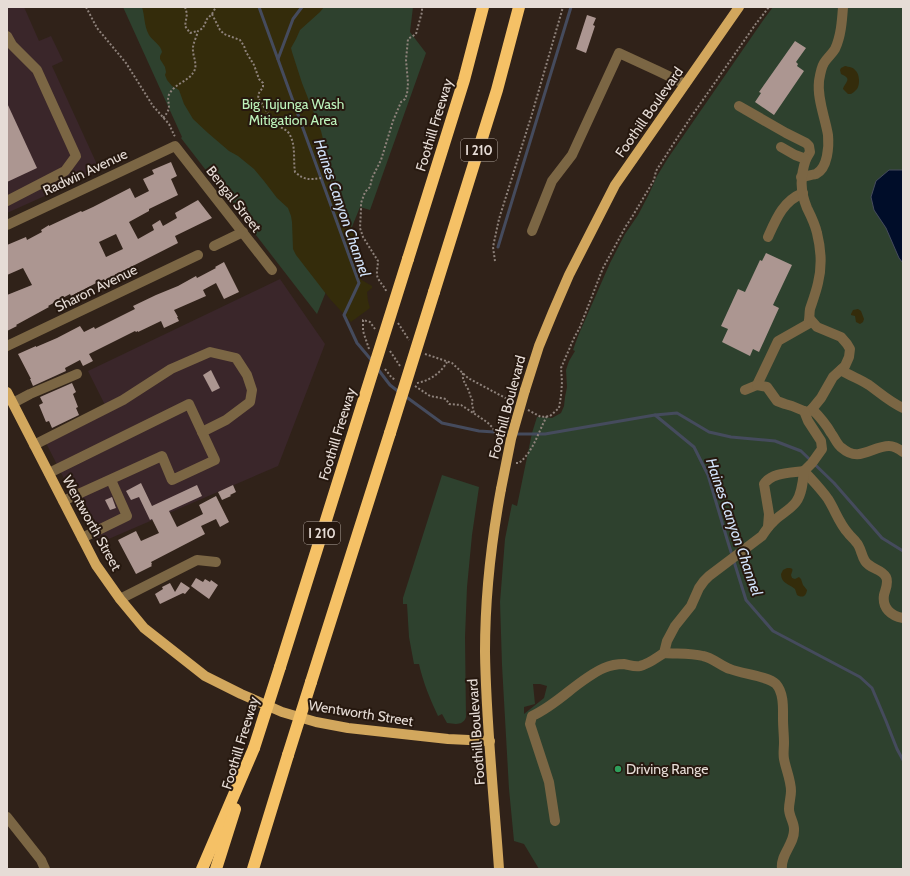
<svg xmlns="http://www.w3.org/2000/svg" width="910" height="876" viewBox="0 0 910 876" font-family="Cabin,sans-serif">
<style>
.industrial{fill:#3a262a}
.green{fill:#2e412e;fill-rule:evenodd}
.sand{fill:#342c0b}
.water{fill:#000d29;stroke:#454b5d}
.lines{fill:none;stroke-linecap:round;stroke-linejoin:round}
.stream{stroke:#454b5d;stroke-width:3}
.building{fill:#ac9691;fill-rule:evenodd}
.path{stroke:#8e827b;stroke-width:2;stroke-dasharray:2 2;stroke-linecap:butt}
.minor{stroke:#7b6644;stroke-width:10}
.major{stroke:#d2a75d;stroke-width:10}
.highway{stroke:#f5c166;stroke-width:12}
.major-bridge{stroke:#d2a75d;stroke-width:10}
.highway-bridge{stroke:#f5c166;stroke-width:12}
.leisure-dot{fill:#2e9e5b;stroke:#26180f;stroke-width:1.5}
.labels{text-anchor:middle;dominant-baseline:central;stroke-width:4;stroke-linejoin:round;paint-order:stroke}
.shield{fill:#26180f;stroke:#aca19a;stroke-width:1}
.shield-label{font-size:13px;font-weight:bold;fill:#e6dcd6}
.park-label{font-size:14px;fill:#bdf4bc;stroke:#26180f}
.street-label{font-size:14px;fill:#e6dcd6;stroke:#26180f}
.poi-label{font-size:14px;fill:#e6dcd6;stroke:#26180f;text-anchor:start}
.water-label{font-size:15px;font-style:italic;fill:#d5e6fe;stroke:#26180f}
</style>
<rect width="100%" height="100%" fill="#302219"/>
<g class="industrial">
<path d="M7,7h17l15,34 12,-5 12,25 -11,5 48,105 -93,42z"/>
<path d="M280,279l45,65 -47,122 -181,78 -54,-107 64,-28 -19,-38z"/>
</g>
<g class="green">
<path d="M123,7h290l-3,25 16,21 -56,157 -10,-3 -43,107 -136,-176 1,-1z"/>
<path d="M773,7h130v862h-364l-15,-25 -10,-3 -5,-52 -7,-124 -2,-63 5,-63 7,-35 5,2 15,-73 5,-16 15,1 9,-5 3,-7 1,-9 2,-10 -1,-17 3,-9 6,-10 -2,-1 5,-14 32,-73 15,-29 13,-19 11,-21 8,-18 11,-18 96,-139zM533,684h7l7,2 -3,12 -20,16v-7l11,-3z"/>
<path d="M442,475l37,12 -7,48 -5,52 -2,50 1,80c-3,9 -11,7 -19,6l-5,-9 -4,2c-8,-17 -15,-34 -19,-52h-5l-5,-27 -2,-33h-4v-6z"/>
</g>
<g class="sand">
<path d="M142,7h182l-4,5 -20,18 -4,9 -5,9 1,4 10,31 19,48 2,8 1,10 5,17 2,16 4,14 2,5 6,7 3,10 8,13 2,7 3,37 1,4 12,7v2l-5,4 1,9 2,7 -19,14 -21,-23 -34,-44 -3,-6 -1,-27 -1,-6 -3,-8 -11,-10 -13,-17 -10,-12 -16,-13 -9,-5 -21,-18 -15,-14 -9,-15 -5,-14 -7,-4 -5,-6 -2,-5 1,-3 -1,-5 -5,-8v-3l2,-4c-1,-7 -9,-11 -13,-17 -5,-9 -4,-18 -7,-28z"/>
<path d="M845,66c4,1 8,1 10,4 5,4 5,15 2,19 -2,2 -4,4 -6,5h-3l-5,-5c2,-7 10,-10 -2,-15l-1,-4 1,-2z"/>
<path d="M858,309l3,2 3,8 -1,3 -3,2 -4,-2 -1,-6 -4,-1v-1l2,-4z"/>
<path d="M787,568c7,0 6,1 4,7l1,3 3,1 4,-2 2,2 2,6 4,5c-1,7 -5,8 -10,5l-2,-6c-6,-5 -14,-6 -14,-15l2,-4z"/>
</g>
<path class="water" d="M889,170h14v93l-4,-5 -13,-30 -12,-18 -3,-13 5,-16z"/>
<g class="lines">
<g class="stream">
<path d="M259,7l100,276 -15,32 13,28 16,19"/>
<path d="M278,59l15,-40 9,-12"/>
<path d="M498,247l73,-240"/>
<path d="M377,368l13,17 9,7"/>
<path d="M405,396l37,27 37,8 31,2"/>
<path d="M655,415l39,32 14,28 19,64 19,61 27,31 87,46 12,11 14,33 11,28 6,11"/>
<path d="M516,434h29l110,-19 22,-2 32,19 22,5 44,4 26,10 33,32 48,55 21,13"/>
</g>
</g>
<g class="building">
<path d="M587,15l9,3 -3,7 2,1 -9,27 -10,-4z"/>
<path d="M795,41l11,7 -10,14 2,2 -1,2 7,5 -30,44 -19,-13 6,-9 -2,-1z"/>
<path d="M7,103l30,65 -30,14z"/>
<path d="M171,162l6,14 -6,3 7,16 -29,14v2l-20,11 9,17 16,-9 -2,-5 8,-5 3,6 14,-8 -2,-5 23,-13 14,18 -37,18 3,7 -63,32v1l-10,5 -1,-2 -33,17 -1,-2 -22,12 1,1 -33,18 1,1 -10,5v-36l25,-10 -9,-17 -16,7v-30l19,-8 1,3 15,-8 -1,-2 8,-5v1l32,-15 1,1 11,-5 37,-19 5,10 14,-7 -6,-12 11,-5 -2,-4zM116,234l7,15 -17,8 -7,-15z"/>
<path d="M766,253l26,12 -19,40 6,3 -20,44 -6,-3 -3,7 -28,-14 6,-13 -7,-3 17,-37 7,3 15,-32 2,1z"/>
<path d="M224,262l15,30 -15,7 -8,-16 -13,7 3,6 -32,14 4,7h-1l2,4 -15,7 -3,-7 -23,11v-1l-2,1 -1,-1 -46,23 4,7 -10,5 -3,-6 -15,8 1,3 -33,15 -3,-7h1l-13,-25 18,-8v1l21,-9 23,-12 4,6 10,-5 1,2 40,-20 -2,-3 23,-11 22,-9 18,-10 1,2 19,-10 -1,-1z"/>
<path d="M211,370l9,18 -8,4 -9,-17z"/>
<path d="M72,383l4,9 -3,2 5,13 -2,1 3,7 -27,13 -3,-7 -3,1 -7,-17 4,-2 -3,-6z"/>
<path d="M141,483l11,23 45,-21 5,11 -33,15 8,16 26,-13 -4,-9 17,-9 13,26 -9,5 -4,-8 -15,7 4,8 -54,28 1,2 -1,1 1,1 -16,8 -18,-34 18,-9 5,10 18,-8 -7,-14 -2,1 -11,-23 -8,3 -5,-9z"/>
<path d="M233,485l3,7 -6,3 1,1 -9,4 -4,-8z"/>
<path d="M112,497l4,11 -6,2 -5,-10z"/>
<path d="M196,578l7,4 2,-3 5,3 1,-2 7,5 -9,14 -18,-13z"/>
<path d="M181,582l9,6 -5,6 -2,-1 -23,11 -5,-10 8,-5 -1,-2 8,-4 5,9z"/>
</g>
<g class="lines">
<g class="path">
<path d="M86,7l11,21 29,35 27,43 16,18 5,11 1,1"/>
<path d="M185,7l2,7 -2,12 5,7 7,-2"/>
<path d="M212,14l8,16 4,4 16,6 4,6 2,6 8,13 5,14 4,4v4l-4,6 -1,5c6,8 11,19 18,26 4,4 11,5 14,11 6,12 3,24 5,37 9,8 14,8 26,6"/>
<path d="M163,118c12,-13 1,-16 7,-25 5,-9 18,-12 23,-20 6,-8 -1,-17 0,-25 0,-5 4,-12 5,-17l5,-3 4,-9 5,-5 4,-7"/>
<path d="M495,261l-2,-14 6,-28 33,-105 31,-107"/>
<path d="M386,291c-1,-4 -5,-7 -7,-11 -4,-5 -1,-13 -1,-19l-15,-24 -3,-9 1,-18v-7l4,-11 5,-5 2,-9 9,-18 12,-39 8,-19 4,-3 2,-5 1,-11 -2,-23 2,-21 8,-5 6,-22v-5"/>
<path d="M398,323l11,17"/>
<path d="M369,349l-6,-18v-11l7,2 5,7"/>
<path d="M390,351l10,15"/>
<path d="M425,354l27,9 16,15 43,23"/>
<path d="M385,369l7,9 4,2"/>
<path d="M463,373c-1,7 2,10 5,16 2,4 2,8 5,12l-1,3 2,9"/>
<path d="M417,383c12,-2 24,-10 30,-21"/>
<path d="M415,386l15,10 16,3 3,5 12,1 26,17 6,6 7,18"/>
<path d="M528,410l13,7 9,-1 9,-8 2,-12 1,-14 -1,-14 13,-30 6,-11 23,-59 23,-42 6,-9 22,-37 2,-9 16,-25 19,-29 64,-92 14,-18"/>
<path d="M516,463h3c15,-12 19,-31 28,-47"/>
</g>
<g class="minor">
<path d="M7,36l5,9 25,25 39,86 -11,15 -58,30"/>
<path d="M739,106l47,27 20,10 3,3 1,6 -4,7"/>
<path d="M801,177c5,-1 11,-2 15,-3 12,-6 13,-28 12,-39 -3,-18 -11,-36 -9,-54 1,-6 2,-13 5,-18 3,-5 8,-9 11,-14 6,-13 7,-28 8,-42"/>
<path d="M7,225l168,-79 97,124"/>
<path d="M532,231l20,-50 20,-26 47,-102 39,18 27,13"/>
<path d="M768,237c8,-18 15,-36 35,-44"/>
<path d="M214,246l29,-14"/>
<path d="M7,346l191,-91"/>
<path d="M841,370c9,6 19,9 28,15 11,8 21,17 34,23"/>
<path d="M745,390l12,-5 21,-44 30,-17c2,-5 1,-9 2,-15 3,-9 6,-17 8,-26 4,-16 3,-34 -1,-50 -2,-9 -6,-17 -10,-25 -7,-17 -7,-31 -1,-49l-11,-4 -14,-8"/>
<path d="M13,403l17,-9 47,-20"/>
<path d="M812,409c7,7 14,15 19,24 4,5 6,12 11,15 17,15 30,-2 47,-2 5,0 10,3 14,6"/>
<path d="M804,411l4,1 4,-3 9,-11 12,-21 12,-11 4,-9 1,-8 -3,-5 -6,-7 -24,-10 -7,-8"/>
<path d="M34,445l89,-45 48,-31 39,-17 26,6 11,17 5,15 -2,12 -24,18 -24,12"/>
<path d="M49,473l140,-69 26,56 -43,20 -10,-24 -99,45"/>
<path d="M768,527l1,-13 -5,-30c8,-12 27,-11 40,-13 8,9 17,18 24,28 7,11 11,24 20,34 2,3 6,6 8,9 5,5 5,13 9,19 5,8 17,8 21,16 3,6 -1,13 -2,18 -2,13 7,21 19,23"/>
<path d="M82,538l45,-22 -16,-36"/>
<path d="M120,599l77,-39 19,2"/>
<path d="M664,653c12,1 27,0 39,3 10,2 18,10 27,13 12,5 38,7 46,15 8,9 7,24 7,35 0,8 1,16 1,24 0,5 -1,11 0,16 2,11 7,21 7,32 0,6 -2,12 -2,18 0,7 5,13 5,20 1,15 -14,25 -12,40"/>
<path d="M7,817l34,43 4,9"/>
<path d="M555,821l-6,-39 -19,-58 2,-8c27,-12 45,-36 72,-48 7,-3 13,-4 20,-4 6,1 10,3 16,2 9,-2 16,-8 24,-13l3,-12 8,-15 16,-20 8,-18 5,-7 5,-5 53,-40c4,-6 7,-11 12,-15 7,-7 16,-11 22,-19 6,-8 7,-21 8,-31l8,-8 10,-14 -1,-8 -13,-20 -4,-10 -12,-5 -7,-2 -8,-3 -10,-14 -10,-2"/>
</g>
<g class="major">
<path d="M525,390l14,-44 14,-34 16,-37 46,-90 124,-178"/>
<path d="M7,392l89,173 24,34 24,29 61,48 36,18 41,18 34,10 32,6 100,11 42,2"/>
<path d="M499,869c-5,-72 -13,-145 -14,-217 0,-55 6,-109 16,-163"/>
</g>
<g class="highway">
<path d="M408,259l56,-179 19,-73"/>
<path d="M434,292l63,-202 22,-83"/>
<path d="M280,667l84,-268"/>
<path d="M311,682l79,-249"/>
<path d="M202,869l52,-121"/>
<path d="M216,869l19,-60"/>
<path d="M253,869l35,-114"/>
</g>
<path class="major-bridge" d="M501,489l10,-50 14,-49"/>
<g class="highway-bridge">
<path d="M364,399l44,-140"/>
<path d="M390,433l44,-141"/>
<path d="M254,748l26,-81"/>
<path d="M288,755l23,-73"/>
</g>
</g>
<circle class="leisure-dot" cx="618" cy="769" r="4"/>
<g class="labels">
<g class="shield">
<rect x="461" y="139" width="36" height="22" rx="3"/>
<rect x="304" y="522" width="36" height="22" rx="3"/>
</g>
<g class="shield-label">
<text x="479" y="150">I 210</text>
<text x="322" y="533">I 210</text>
</g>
<g class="park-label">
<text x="293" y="104">Big Tujunga Wash<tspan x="293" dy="16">Mitigation Area</tspan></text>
</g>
<g class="street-label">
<text transform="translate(649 112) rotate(-55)">Foothill Boulevard</text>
<text transform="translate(434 125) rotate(-73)">Foothill Freeway</text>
<text transform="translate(85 172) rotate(-25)">Radwin Avenue</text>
<text transform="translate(234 199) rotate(52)">Bengal Street</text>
<text transform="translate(96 288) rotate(-26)">Sharon Avenue</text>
<text transform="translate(507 407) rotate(-75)">Foothill Boulevard</text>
<text transform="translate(337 434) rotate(-73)">Foothill Freeway</text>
<text transform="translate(92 523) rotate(61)">Wentworth Street</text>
<text transform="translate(361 713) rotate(9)">Wentworth Street</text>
<text transform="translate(476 732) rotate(-94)">Foothill Boulevard</text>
<text transform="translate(240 743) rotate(-73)">Foothill Freeway</text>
</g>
<g class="poi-label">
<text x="626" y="769">Driving Range</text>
</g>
<g class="water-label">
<text transform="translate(342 208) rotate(71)">Haines Canyon Channel</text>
<text transform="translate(734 527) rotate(71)">Haines Canyon Channel</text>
</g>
</g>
<rect width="910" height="876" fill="none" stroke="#e6dcd6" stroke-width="16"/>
</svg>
